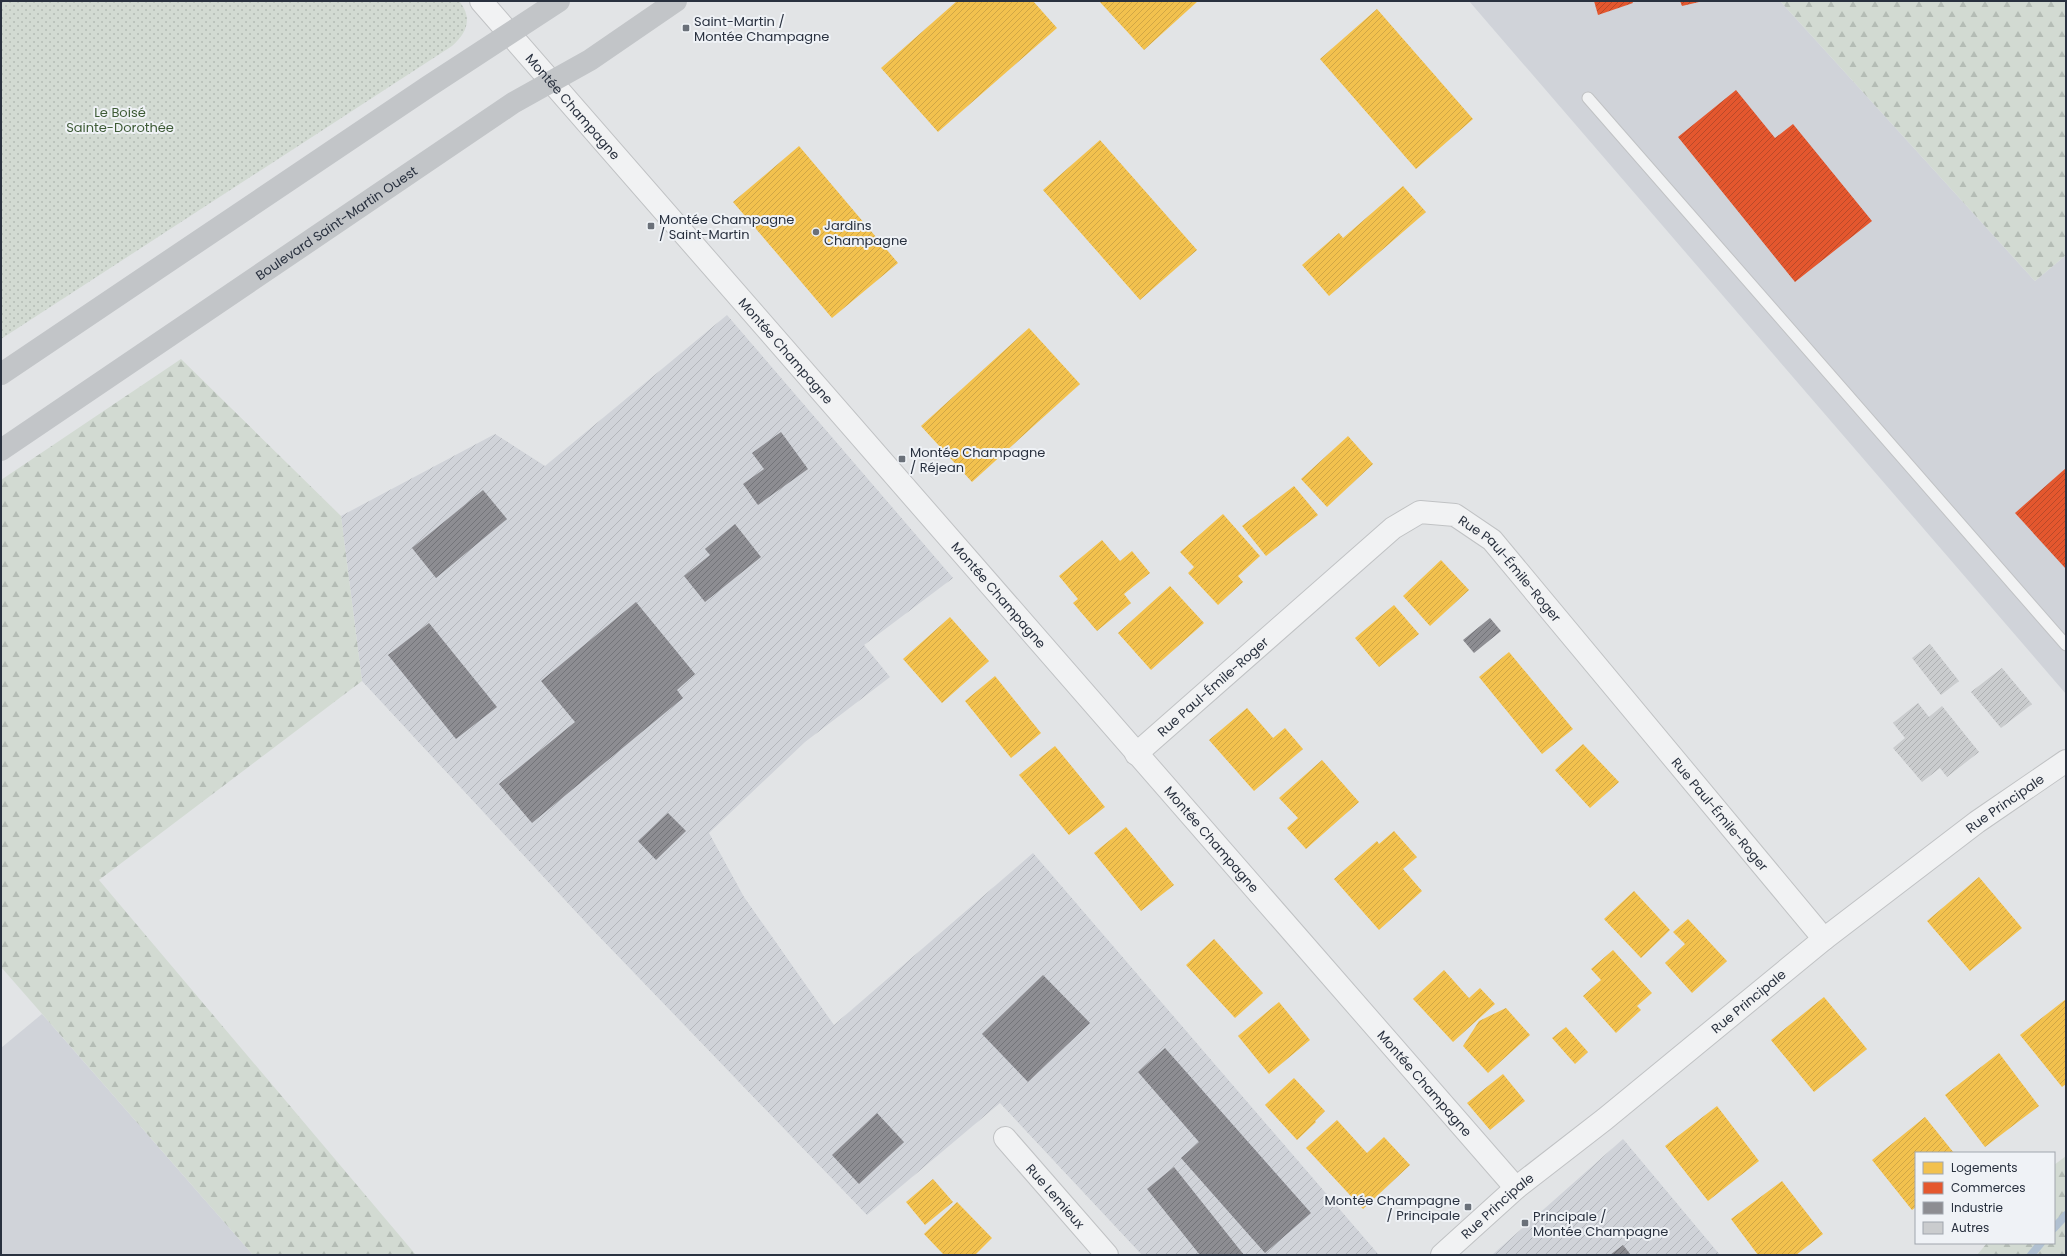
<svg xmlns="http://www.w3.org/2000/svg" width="2067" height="1256" viewBox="0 0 2067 1256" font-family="Poppins,sans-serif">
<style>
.built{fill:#d0d3d9}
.industrial{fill:url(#industrial-furrows)}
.forest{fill:url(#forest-firs)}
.park{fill:url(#park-dots)}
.homes{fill:url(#homes-hatch)}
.shops{fill:url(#shops-hatch)}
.industry{fill:url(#industry-hatch)}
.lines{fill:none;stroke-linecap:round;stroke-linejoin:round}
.stream{stroke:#b0c0d1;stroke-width:8}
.building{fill:url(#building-hatch)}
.service-casing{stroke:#c0c2c4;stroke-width:13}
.minor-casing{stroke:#c0c2c4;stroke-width:24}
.tertiary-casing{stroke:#c0c2c4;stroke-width:24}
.service{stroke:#f1f2f3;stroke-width:11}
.minor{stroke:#f1f2f3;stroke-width:22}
.tertiary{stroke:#f1f2f3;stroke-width:22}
.secondary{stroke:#c2c5c8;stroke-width:22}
.poi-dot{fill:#6a7079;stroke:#eff2f6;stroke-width:1.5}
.labels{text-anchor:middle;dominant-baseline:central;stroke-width:4;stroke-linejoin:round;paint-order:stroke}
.poi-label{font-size:13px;fill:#29313f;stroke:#eff2f6;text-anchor:start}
.street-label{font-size:13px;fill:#29313f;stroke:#eff2f6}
.park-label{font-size:13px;fill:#3e5b36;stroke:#eff2f6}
</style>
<defs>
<pattern id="industrial-furrows" width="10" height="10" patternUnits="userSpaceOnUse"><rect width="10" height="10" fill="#d0d3d9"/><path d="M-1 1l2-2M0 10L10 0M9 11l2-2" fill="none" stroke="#b3b6bb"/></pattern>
<pattern id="forest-firs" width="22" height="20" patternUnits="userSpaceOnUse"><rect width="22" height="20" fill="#d2dad2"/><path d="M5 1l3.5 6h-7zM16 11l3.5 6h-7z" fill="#b4bcb5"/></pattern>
<pattern id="park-dots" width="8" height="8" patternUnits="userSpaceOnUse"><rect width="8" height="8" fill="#d2dad2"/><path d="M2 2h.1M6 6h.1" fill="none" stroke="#b4bcb5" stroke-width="1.8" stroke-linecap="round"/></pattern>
<pattern id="homes-hatch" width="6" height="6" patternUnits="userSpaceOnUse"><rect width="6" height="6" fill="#f2c14e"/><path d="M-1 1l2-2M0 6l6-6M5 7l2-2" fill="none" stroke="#d0a645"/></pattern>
<pattern id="shops-hatch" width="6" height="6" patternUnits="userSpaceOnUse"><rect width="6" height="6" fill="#e4572e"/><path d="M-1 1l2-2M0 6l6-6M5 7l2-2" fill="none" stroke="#b94929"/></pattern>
<pattern id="industry-hatch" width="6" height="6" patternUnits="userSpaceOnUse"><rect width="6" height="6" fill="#8d8d92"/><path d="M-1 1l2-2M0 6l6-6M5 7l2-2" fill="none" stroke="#737479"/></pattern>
<pattern id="building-hatch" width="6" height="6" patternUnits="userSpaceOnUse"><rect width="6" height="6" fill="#caccce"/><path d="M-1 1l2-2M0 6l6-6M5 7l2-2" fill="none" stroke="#aeb0b2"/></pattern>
</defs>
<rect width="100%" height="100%" fill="#e2e4e6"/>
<g class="built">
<path d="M1469,1h311l255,280 31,-26v439z"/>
<path d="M42,1014l211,241h-252v-207z"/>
</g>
<g class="industrial">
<path d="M727,315l226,263 -89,67 26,32 -85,65 -96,91 35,64 90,128 199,-172 346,402h-237l-142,-152 -133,112 -277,-288 -228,-246 -21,-165 154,-82 50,32z"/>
<path d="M1623,1139l97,116h-228z"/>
</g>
<g class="forest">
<path d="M1780,1h286v254l-31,26z"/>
<path d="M181,359l160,157 21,165 -263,199 317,375h-163l-252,-288v-487z"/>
<path d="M2066,1156v99h-89l10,-12h67v-78z"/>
</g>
<path class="park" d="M1,1h458c14,17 8,32 -7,45l-451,293z"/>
<g class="homes">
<path d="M957,1h76l24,27 -119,104 -57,-64z"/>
<path d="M1099,1h99l-54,49z"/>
<path d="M1377,9l96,110 -57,50 -96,-110z"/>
<path d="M1100,140l97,110 -57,50 -97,-110z"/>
<path d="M799,146l99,117 -66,55 -99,-116z"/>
<path d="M1403,186l23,26 -97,84 -27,-31 37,-32 4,5z"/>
<path d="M1029,328l51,56 -108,98 -51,-56z"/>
<path d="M1348,436l25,28 -46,43 -26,-28z"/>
<path d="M1294,486l24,29 -52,41 -24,-30z"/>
<path d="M1223,514l37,42 -22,20 5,6 -25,23 -30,-32 6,-6 -14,-15z"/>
<path d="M1102,540l18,21 12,-10 18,22 -26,21 7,9 -34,28 -24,-28 5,-4 -19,-23z"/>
<path d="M1441,560l28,30 -39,36 -27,-30z"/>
<path d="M1170,586l34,37 -53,47 -33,-37z"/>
<path d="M1394,605l25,29 -40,33 -24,-29z"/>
<path d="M950,617l39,44 -47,42 -39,-44z"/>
<path d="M1509,652l64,77 -31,25 -63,-77z"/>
<path d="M995,676l46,57 -30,25 -46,-57z"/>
<path d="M1247,708l26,30 12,-10 18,21 -49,42 -45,-51z"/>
<path d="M1583,744l36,38 -29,26 -35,-38z"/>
<path d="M1055,746l50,61 -36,28 -50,-60z"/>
<path d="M1322,760l37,42 -53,47 -19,-21 11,-10 -19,-20z"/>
<path d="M1126,827l48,58 -33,26 -47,-58z"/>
<path d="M1394,831l23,26 -14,12 19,22 -43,39 -45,-51 43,-38 2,3z"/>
<path d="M1979,877l43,51 -52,43 -43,-50z"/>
<path d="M1634,891l36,39 -29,28 -37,-39z"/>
<path d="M1688,919l39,42 -35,32 -27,-30 20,-19 -12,-12z"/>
<path d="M1214,939l49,54 -28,25 -49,-53z"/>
<path d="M1613,950l39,43 -15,13 4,4 -25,23 -33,-37 18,-16 -10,-11z"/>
<path d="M1444,970l25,28 11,-10 15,16 -42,38 -40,-43z"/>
<path d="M1824,997l43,52 -53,43 -43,-52z"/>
<path d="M2066,999v85l-4,3 -42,-52z"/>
<path d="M1279,1002l31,38 -41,34 -31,-38z"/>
<path d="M1506,1008l24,27 -42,38 -25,-27 16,-25z"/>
<path d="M1566,1027l22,25 -13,12 -23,-26z"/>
<path d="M1999,1053l40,53 -54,41 -40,-52z"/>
<path d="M1503,1074l22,27 -35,29 -23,-27z"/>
<path d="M1294,1078l31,33 -10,10 1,1 -19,18 -32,-35z"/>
<path d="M1717,1106l42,55 -51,40 -43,-55z"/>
<path d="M1925,1117l29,36h-38v54l-4,3 -40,-50z"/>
<path d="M1337,1120l30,33 17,-16 26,28 -47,44 -57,-61z"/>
<path d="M933,1179l20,23 -28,23 -19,-23z"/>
<path d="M1782,1181l41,53 -27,21h-38l-27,-36z"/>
<path d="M957,1202l35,36 -17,17h-31l-20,-21z"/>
</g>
<g class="shops">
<path d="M1594,1h38l1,2 -35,12z"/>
<path d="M1680,1h19v1l-17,4z"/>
<path d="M1736,90l39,48 18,-14 79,97 -77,61 -117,-145z"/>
<path d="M2066,468v101l-51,-56z"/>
</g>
<g class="industry">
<path d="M781,432l27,37 -50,36 -15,-21 21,-15 -12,-16z"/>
<path d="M483,490l24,29 -71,59 -24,-30z"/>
<path d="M735,524l26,33 -56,45 -21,-26 26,-21 -5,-6z"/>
<path d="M636,602l59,72 -18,16 6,8 -151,125 -33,-39 76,-62 -34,-41z"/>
<path d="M1490,618l11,13 -27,22 -11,-13z"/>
<path d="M429,623l68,84 -41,32 -68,-84z"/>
<path d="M668,813l18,18 -30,29 -18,-19z"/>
<path d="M1043,975l47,48 -62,59 -46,-48z"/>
<path d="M1165,1048l146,165 -46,40 -84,-95 18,-16 -61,-70z"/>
<path d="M877,1113l27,29 -45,42 -27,-29z"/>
<path d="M1174,1167l70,88h-44l-53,-66z"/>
<path d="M1623,1245l8,10h-21z"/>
</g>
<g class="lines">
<g class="stream">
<path d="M2054,1228l12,-13"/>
<path d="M2031,1255l10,-12"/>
</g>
</g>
<g class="building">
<path d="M1930,644l29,37 -18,14 -29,-37z"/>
<path d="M2002,668l30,36 -31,24 -30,-36z"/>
<path d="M1918,703l11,14 13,-11 37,46 -32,25 -7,-9 -18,14 -29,-34 12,-10 -12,-15z"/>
</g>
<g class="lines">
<defs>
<path id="service" d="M1588,98l478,547"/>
<g id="minor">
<path id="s1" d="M1136,754l257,-226 27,-16 35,3 37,25 332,399"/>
<path id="s2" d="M1005,1138l102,117"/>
</g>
<g id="tertiary">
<path id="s3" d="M481,1l1035,1187"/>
<path id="s4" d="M1442,1255l74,-67 89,-69 219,-180 153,-117 89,-61"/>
</g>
</defs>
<use href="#service" class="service-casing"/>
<use href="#minor" class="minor-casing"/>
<use href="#tertiary" class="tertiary-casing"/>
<use href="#service" class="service"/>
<use href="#minor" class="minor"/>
<use href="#tertiary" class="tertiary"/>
<g class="secondary">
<path d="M1,374l428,-288 130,-85"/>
<path id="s5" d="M1,450l512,-347 77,-43 86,-59"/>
</g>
</g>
<g class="poi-dot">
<rect x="682" y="24" width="8" height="8" rx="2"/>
<rect x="647" y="222" width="8" height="8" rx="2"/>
<circle cx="816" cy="232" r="4"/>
<rect x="898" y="455" width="8" height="8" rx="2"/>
<rect x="1464" y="1203" width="8" height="8" rx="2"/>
<rect x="1521" y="1219" width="8" height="8" rx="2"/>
</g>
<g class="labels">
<g class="poi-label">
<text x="694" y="21">Saint-Martin /<tspan x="694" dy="15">Montée Champagne</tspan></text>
<text x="659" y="219">Montée Champagne<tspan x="659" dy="15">/ Saint-Martin</tspan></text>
<text x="824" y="225">Jardins<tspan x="824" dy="15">Champagne</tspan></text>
<text x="910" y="452">Montée Champagne<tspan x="910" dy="15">/ Réjean</tspan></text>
<text x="1460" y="1200" text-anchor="end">Montée Champagne<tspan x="1460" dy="15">/ Principale</tspan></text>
<text x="1533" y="1216">Principale /<tspan x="1533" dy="15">Montée Champagne</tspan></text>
</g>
<g class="street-label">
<text stroke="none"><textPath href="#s3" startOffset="140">Montée Champagne</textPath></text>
<text stroke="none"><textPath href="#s5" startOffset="405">Boulevard Saint-Martin Ouest</textPath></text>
<text stroke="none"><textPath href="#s3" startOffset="464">Montée Champagne</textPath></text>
<text stroke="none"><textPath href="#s1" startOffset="486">Rue Paul-Émile-Roger</textPath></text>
<text stroke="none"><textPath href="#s3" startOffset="788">Montée Champagne</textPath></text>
<text stroke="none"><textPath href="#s1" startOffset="102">Rue Paul-Émile-Roger</textPath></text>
<text stroke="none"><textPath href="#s4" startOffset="722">Rue Principale</textPath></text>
<text stroke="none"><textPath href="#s1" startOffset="810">Rue Paul-Émile-Roger</textPath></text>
<text stroke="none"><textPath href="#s3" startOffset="1112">Montée Champagne</textPath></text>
<text stroke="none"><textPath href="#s4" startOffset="398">Rue Principale</textPath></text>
<text stroke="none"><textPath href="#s3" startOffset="1436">Montée Champagne</textPath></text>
<text stroke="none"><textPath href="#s2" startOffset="77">Rue Lemieux</textPath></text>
<text stroke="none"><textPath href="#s4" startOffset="74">Rue Principale</textPath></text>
</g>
<g class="park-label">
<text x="120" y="112">Le Boisé<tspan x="120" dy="15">Sainte-Dorothée</tspan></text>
</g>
</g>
<rect width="2067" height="1256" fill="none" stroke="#29313f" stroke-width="4"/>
<rect x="1915" y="1152" width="140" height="92" fill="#eff2f6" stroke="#a0a5ad"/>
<rect x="1923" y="1162" width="20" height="12" fill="#f2c14e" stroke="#a0a5ad"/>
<text x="1951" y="1172" font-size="12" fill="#29313f">Logements</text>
<rect x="1923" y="1182" width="20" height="12" fill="#e4572e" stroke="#a0a5ad"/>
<text x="1951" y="1192" font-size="12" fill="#29313f">Commerces</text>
<rect x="1923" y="1202" width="20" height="12" fill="#8d8d92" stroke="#a0a5ad"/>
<text x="1951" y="1212" font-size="12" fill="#29313f">Industrie</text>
<rect x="1923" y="1222" width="20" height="12" fill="#caccce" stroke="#a0a5ad"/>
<text x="1951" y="1232" font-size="12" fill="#29313f">Autres</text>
</svg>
